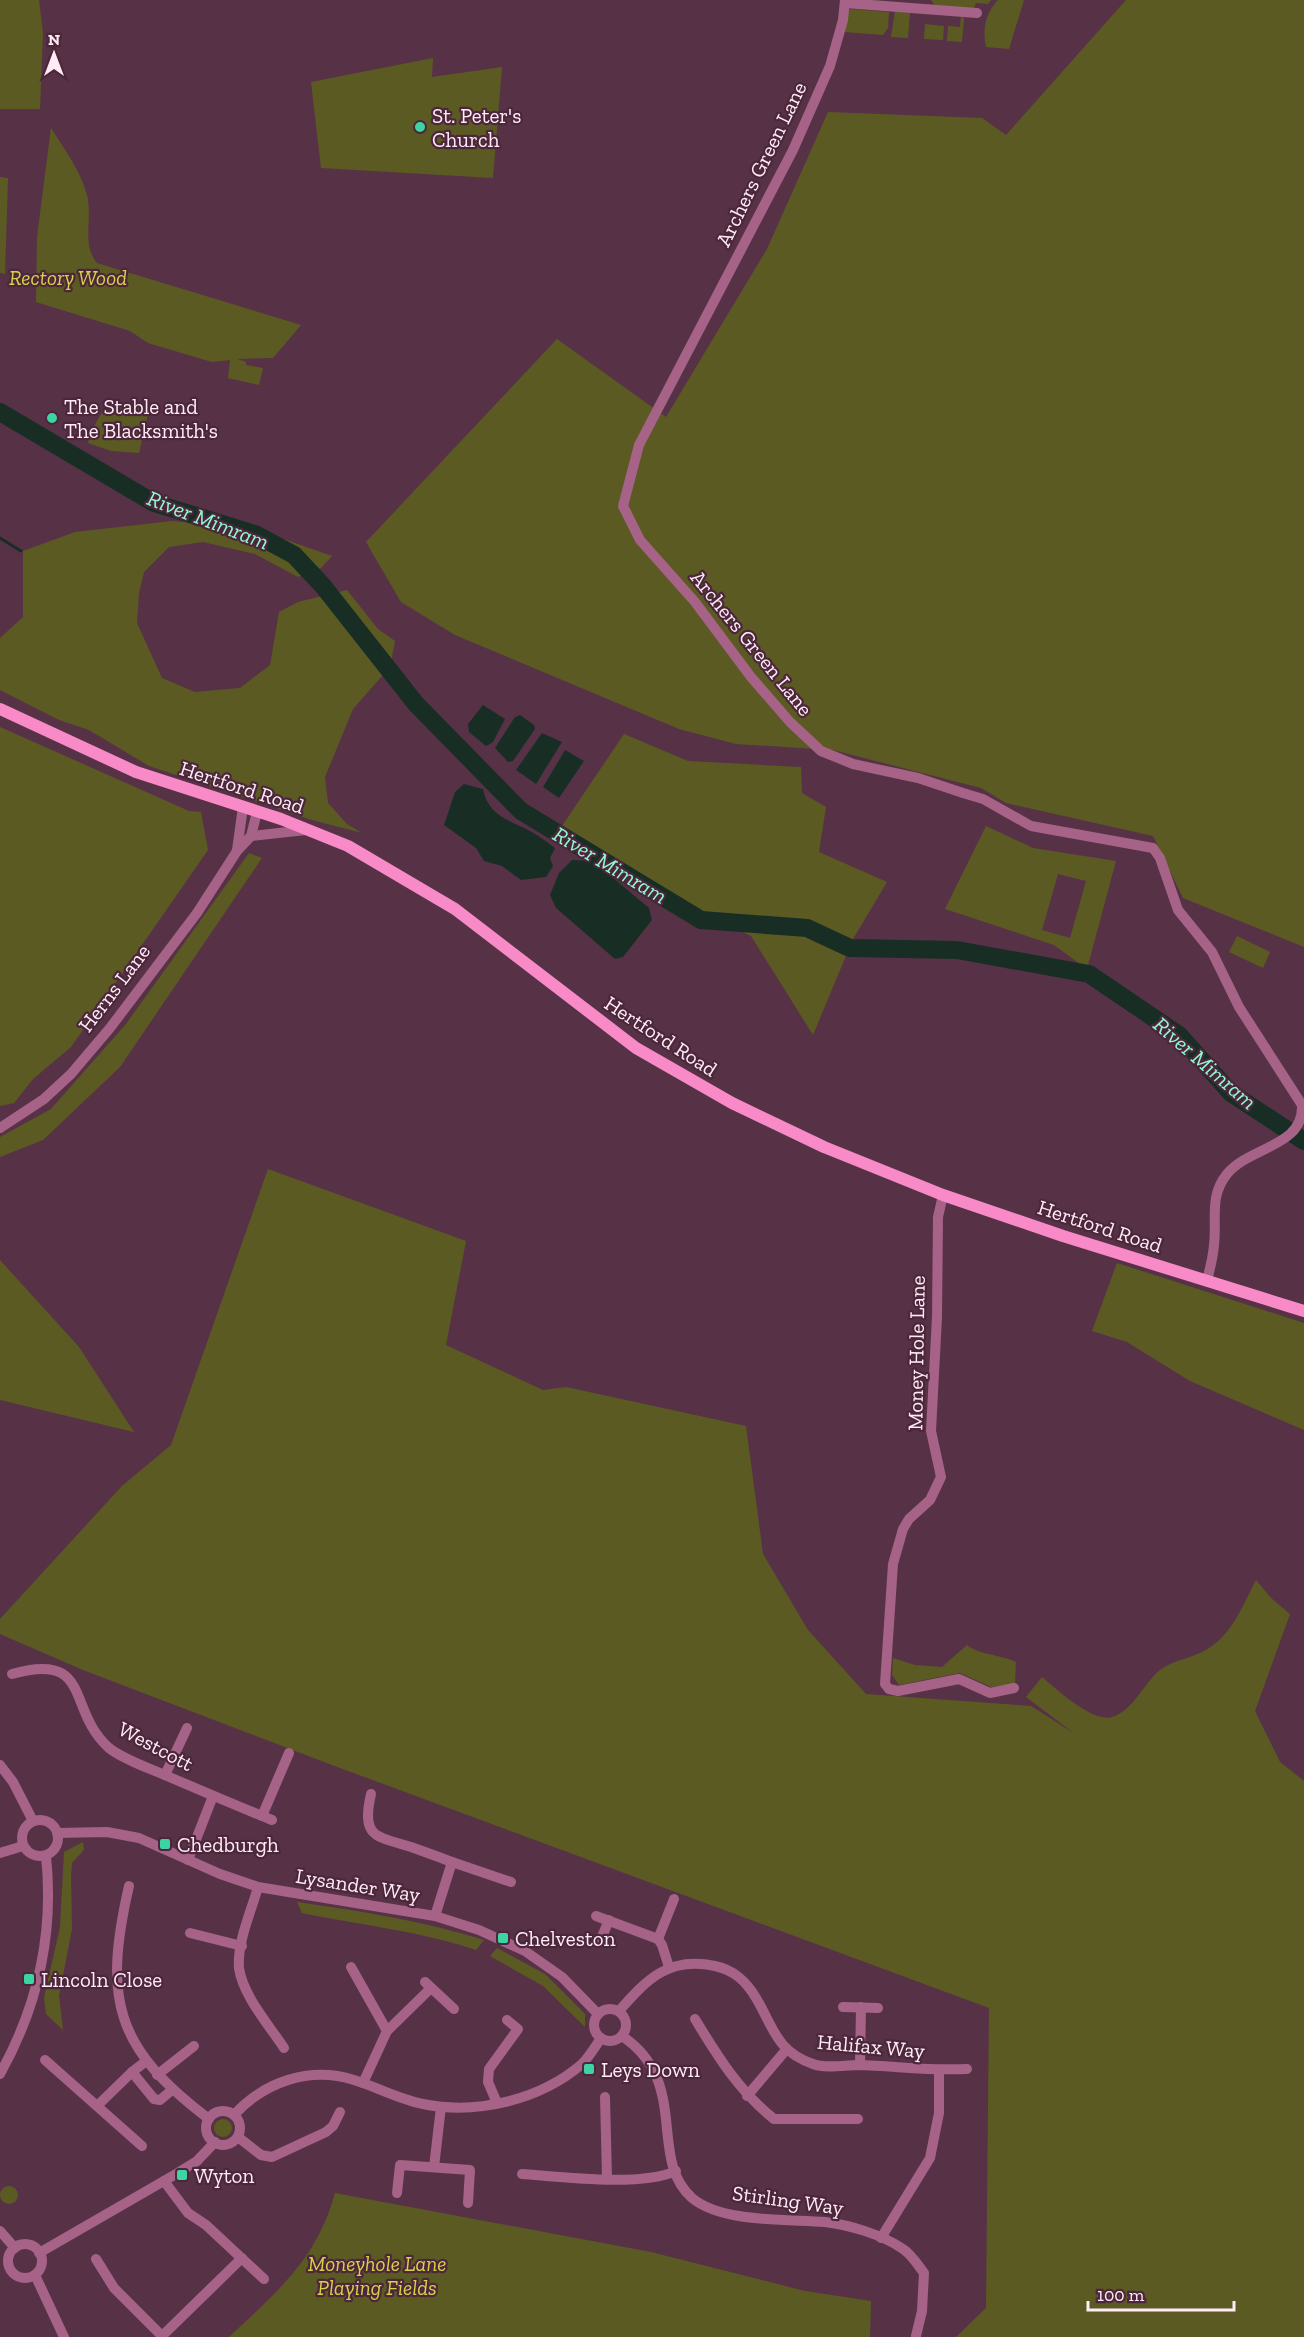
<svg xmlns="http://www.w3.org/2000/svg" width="1304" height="2337" viewBox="0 0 1304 2337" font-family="'Zilla Slab',serif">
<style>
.green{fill:#5c5a23;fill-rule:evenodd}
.water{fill:#182e25}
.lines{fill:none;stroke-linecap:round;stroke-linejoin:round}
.stream{stroke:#182e25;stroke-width:3}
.river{stroke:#182e25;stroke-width:18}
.minor{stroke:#a66287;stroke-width:10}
.major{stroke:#f98ac8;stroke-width:12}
.poi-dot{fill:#3dd4a3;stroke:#4c273c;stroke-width:2}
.labels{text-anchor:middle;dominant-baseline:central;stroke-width:4.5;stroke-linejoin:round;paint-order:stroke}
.poi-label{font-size:21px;fill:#ffebf5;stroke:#4c273c;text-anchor:start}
.street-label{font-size:21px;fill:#ffebf5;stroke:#4c273c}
.park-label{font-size:21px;font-style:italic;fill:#d8d147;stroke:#4c273c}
.water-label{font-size:22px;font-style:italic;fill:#90fbd1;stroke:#4c273c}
</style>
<rect width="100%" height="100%" fill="#573246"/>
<g class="green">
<path d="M0,0h39l4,33 -3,76h-40z"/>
<path d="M931,0h60l-3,4 -12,-1 -2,5 -38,-1z"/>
<path d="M998,0h26l-15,49 -23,-2c-4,-19 0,-34 12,-47z"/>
<path d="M1126,0h178v947l-121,-49 -30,-62 -147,-33 -25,-15 -148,-38 -97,-6 -57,-15 -224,-94 -54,-33 -35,-60 191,-203 109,78 101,-168 61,-137 154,6 24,17z"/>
<path d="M850,9l39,3 -1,16 -5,7 -39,-3 3,-20z"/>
<path d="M895,11l15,2 -2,25 -17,-1z"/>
<path d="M961,16l3,2 -2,24 -15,-1 1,-15 12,1z"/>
<path d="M925,24l19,2 -1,14 -19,-1z"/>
<path d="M433,58l-1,19 70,-10 -9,111 -172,-10 -10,-86z"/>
<path d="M51,128c14,22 29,42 36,67 6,23 -6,49 10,68l204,62 -28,33 -36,1 9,3v3l17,3 -4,17 -31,-7 2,-18 -18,2 -64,-19 -18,-12 -94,-29 1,-65z"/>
<path d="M0,177l8,1 -3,96 -5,-1z"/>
<path d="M107,403l43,2 -11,48 -28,-2 -23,-8c3,-16 12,-25 19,-40z"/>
<path d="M172,521l77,6 83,29 -11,12 -23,9 -43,-23 -52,-12 -34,5 -25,25 -5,21 -2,30 25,55 33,14 45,-4 30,-23 9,-53 19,-10 49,-12 31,39 17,12 -5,26 -37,42 -28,68 3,26 19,21 15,9 -50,-13 -163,-54 -60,-36 -30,-10 -59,-30v-52l23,-21v-66l52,-19z"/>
<path d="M0,727l189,84 12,1 7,38 -137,197 -38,32 -19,24 -14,3z"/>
<path d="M624,734l64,27 113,6 1,26 24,14 -7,45 68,30 -34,57 -40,96 -62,-99 -70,-32 -121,-75z"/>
<path d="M986,826l47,22 83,13 -29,108 -33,-24 -109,-36zM1058,874l28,7 -16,57 -28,-8z"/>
<path d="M249,853l13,5 -142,209 -77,73 -43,17v-20l51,-28 75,-85z"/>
<path d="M1237,936l33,16 -7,16 -34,-16z"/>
<path d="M268,1169l198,72 -20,104 97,45 23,-3 180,39 17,128 45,76 58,64 165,12 44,28 -49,-37 16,-20c14,12 51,46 70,40 21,-6 32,-34 48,-47 13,-10 29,-11 42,-18 29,-14 40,-45 54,-72l15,18 19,16 -35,97 25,51 24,19v556h-348l30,-29 3,-300 -657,-243 -249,-95 -83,-36v-15l122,-133 49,-41z"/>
<path d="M0,1260l79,87 55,85 -134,-32z"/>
<path d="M1117,1263l187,60v107l-114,-49 -63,-39 -35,-11z"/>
<path d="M967,1645c9,9 35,10 49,17l-1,22 -24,3 -31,-14 -61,12 -7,-10 1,-17 22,7 27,2z"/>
<path d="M83,1842l1,8 -12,13 -1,13 1,53 -13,67 4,34 -17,-16 -2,-16 16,-71 4,-75z"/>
<path d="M297,1902c64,9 126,19 187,38l-8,10c-56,-19 -116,-25 -174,-37z"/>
<path d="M497,1948l48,26 40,40v13l-42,-41 -53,-30z"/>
<circle cx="223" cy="2128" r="9"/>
<circle cx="9" cy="2195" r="9"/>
<path d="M335,2193l316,59 154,39 66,10 -1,36h-641c48,-45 88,-78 106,-144z"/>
</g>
<g class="water">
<path d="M483,705l22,14 -12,23 -7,4 -17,-14 -1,-8z"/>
<path d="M520,715l14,10 1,4 -22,32 -5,1 -13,-14 20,-31z"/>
<path d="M542,733l20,9 -26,42 -20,-14z"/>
<path d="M565,750l19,11 -25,37 -16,-11z"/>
<path d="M464,784l19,5c4,24 24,31 43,40 10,5 20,12 29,19l-5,10 3,8 -7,11 -25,3 -19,-14 -18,-5 -8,-13 -32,-23 11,-33z"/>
<path d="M572,860l21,1 56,47 3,12 -29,37 -8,2 -59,-51 -6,-13 9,-22z"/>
</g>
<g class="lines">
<path class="stream" d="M0,538l21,13"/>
<path class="river" d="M0,412l154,91 101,31 39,21 29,31 93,118 105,107 180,109 106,8 43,20 107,2 132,24 90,61 52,58 73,48"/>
<g class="minor">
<path d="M845,0l-2,20 -13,46 -37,84 -154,295 -16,61 17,34 55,62 56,75 39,45 31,29 32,13 65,14 45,15 20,6 48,27 122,22 7,10 18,52 34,42 27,55 63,98c2,42 -52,41 -75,69 -18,22 -10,45 -13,71 -1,12 -4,24 -7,35"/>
<path d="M845,3l132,10"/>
<path d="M251,836l55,-6"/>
<path d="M237,850l6,-43"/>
<path d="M0,1128l44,-29 27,-25 39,-46 87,-115 40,-62 14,-15 6,-24"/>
<path d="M943,1195l-5,22 -1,100 -6,114 10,46 -11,23 -21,19 -6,10 -10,35 -8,120 4,5 9,2 61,-12 31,14 24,-5"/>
<path d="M12,1674c81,-23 54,36 97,74 15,12 40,20 58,28 35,15 70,30 105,44"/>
<path d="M0,1765l13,17 20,39"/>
<path d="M165,1775l22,-47"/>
<path d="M371,1794c-10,44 5,42 40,53 14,5 28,10 41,15l-17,54"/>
<path d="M262,1816l27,-63"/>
<circle cx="40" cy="1838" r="18"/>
<path d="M57,1833l50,-1 32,6 81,36 38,13 177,29 44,14 46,21 37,26 36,37"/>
<path d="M0,1853l23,-7"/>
<path d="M188,1860l25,-64"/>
<path d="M452,1862l59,20"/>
<path d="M129,1886c-26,113 -14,162 80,233"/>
<path d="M258,1887c-7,25 -21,55 -19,81 4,28 30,57 45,80"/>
<path d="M596,1916l62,23 4,6 7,22"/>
<path d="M190,1933l52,13"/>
<path d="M601,1939l8,-19"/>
<path d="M658,1939l16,-40"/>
<path d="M351,1967l36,64"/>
<path d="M425,1982l29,27"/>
<path d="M843,2007l35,1"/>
<circle cx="610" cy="2025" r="16"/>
<path d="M619,2011c28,-32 50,-55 96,-45 19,4 31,15 41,32 18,30 20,53 57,66 13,5 32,1 45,1 37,1 72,6 109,4"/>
<path d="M695,2019c23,38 44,72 79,100h84"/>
<path d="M622,2036c69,46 25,122 70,162 30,25 95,21 133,24 25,3 58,13 78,27 8,5 15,16 21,24l-2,38 -6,25"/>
<path d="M45,2060l97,86"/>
<path d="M145,2062l-13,10 22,27 6,1 12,-10"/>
<path d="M860,2065l1,-58"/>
<path d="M0,2074c38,-68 54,-142 46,-218"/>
<path d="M157,2075l37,-29"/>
<path d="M363,2083l24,-52 44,-43"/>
<path d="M747,2096l39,-46"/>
<path d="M605,2097l2,81"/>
<path d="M497,2103l-9,-21 1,-13 29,-40 -11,-9"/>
<path d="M98,2105l34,-33"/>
<circle cx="223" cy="2128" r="17"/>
<path d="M234,2115c30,-33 75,-49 120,-35 23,7 44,19 69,24 54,11 117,-4 159,-40 7,-7 13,-17 19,-26"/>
<path d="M238,2137l23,18 11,2 54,-25 7,-6 7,-14"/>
<path d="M434,2167l7,-60"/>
<path d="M522,2174c40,3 118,13 154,-3"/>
<path d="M164,2181l24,32 18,12 58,54"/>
<path d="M397,2193l3,-28 70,5 -2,33"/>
<path d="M0,2231l15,17"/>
<path d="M881,2238l49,-80 9,-45v-43"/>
<circle cx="25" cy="2261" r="17"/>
<path d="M39,2253l137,-79 21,-13 18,-19"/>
<path d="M96,2259l18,29 48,48"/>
<path d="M35,2275l29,62"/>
<path d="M161,2337l81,-79"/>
</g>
<path class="major" d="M0,709l136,63 145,47 67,27 107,63 181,139 96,55 92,44 119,48 120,41 241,75"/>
</g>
<g class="poi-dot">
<circle cx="420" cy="127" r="6"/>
<circle cx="52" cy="418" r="6"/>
<rect x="159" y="1838" width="12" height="12" rx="3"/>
<rect x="497" y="1932" width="12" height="12" rx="3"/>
<rect x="23" y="1973" width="12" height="12" rx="3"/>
<rect x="583" y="2063" width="12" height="12" rx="3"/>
<rect x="176" y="2169" width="12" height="12" rx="3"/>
</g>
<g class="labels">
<g class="poi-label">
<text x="432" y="115">St. Peter's<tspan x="432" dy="24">Church</tspan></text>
<text x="64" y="406">The Stable and<tspan x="64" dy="24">The Blacksmith's</tspan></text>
<text x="177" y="1844">Chedburgh</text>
<text x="515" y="1938">Chelveston</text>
<text x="41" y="1979">Lincoln Close</text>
<text x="601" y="2069">Leys Down</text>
<text x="194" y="2175">Wyton</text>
</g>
<g class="street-label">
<text transform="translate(761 164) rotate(-64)">Archers Green Lane</text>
<text transform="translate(752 643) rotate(51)">Archers Green Lane</text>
<text transform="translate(242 787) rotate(18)">Hertford Road</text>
<text transform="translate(114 988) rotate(-53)">Herns Lane</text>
<text transform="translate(661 1036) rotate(33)">Hertford Road</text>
<text transform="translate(1100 1226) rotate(18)">Hertford Road</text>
<text transform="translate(916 1353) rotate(-89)">Money Hole Lane</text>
<text transform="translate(156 1746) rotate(28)">Westcott</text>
<text transform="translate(358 1885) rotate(9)">Lysander Way</text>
<text transform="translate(871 2046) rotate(5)">Halifax Way</text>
<text transform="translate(788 2200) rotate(8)">Stirling Way</text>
</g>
<g class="park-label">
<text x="68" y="277">Rectory Wood</text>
<text x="377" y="2263">Moneyhole Lane<tspan x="377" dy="24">Playing Fields</tspan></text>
</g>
<g class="water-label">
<text transform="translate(208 520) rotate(21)">River Mimram</text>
<text transform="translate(610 865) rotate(31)">River Mimram</text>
<text transform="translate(1205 1063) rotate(41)">River Mimram</text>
</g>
</g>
<g transform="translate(54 54)" stroke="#4c273c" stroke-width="4.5" paint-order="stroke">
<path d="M0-4.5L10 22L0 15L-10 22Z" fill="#ffebf5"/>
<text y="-9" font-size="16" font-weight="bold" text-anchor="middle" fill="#ffebf5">N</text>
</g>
<path d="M1088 2301v9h146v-9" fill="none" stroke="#ffebf5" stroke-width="3"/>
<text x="1097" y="2301" font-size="18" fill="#ffebf5" stroke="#4c273c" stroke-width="4.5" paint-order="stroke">100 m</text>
</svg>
